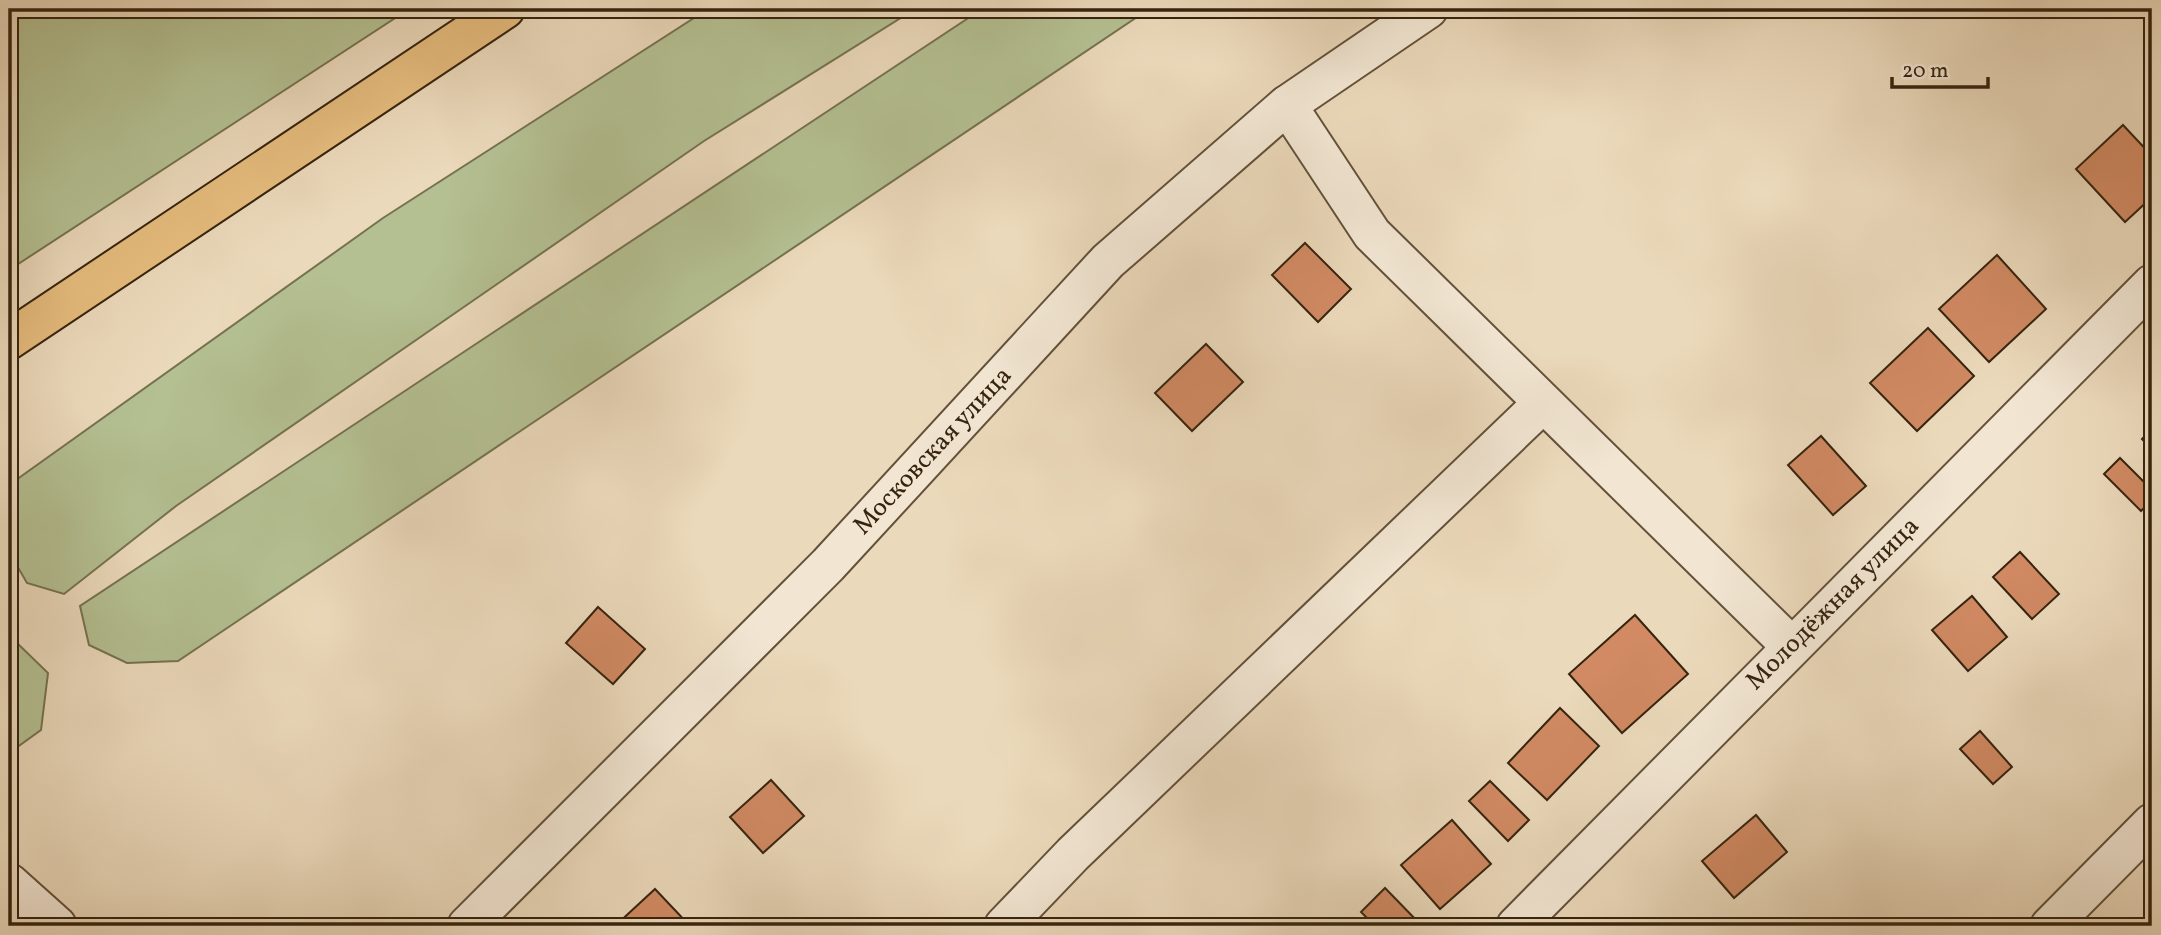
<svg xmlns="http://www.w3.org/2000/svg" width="2161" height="935" viewBox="0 0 2161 935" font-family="Vollkorn,serif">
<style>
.green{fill:#b4c092;stroke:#757250;stroke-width:2}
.building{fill:#d18a63;stroke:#36240f;stroke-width:2}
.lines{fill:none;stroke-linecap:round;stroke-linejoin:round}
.minor-casing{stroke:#63513a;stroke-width:42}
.major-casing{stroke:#36240f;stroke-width:42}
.minor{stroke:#f2e6d3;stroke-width:38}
.major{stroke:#e6bc7e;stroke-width:38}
.labels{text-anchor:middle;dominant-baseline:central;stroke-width:5;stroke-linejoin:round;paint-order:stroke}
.street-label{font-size:26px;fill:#36240f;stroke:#f2e6d3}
</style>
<rect width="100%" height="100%" fill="#ebd9bb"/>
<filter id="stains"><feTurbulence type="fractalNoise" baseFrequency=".00286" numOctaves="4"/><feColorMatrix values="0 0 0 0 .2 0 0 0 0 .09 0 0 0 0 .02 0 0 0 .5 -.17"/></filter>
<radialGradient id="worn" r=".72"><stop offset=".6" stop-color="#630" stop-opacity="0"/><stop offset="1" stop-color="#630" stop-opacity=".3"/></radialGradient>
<g class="green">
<path d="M9,9h400l-400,261z"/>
<path d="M708,9h207l-211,132 -528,365 -112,88 -37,-11 -18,-31v-67l374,-267z"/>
<path d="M982,9h167l-971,652 -51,2 -38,-18 -9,-39z"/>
<path d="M14,640l34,33 -7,57 -32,23v-110z"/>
</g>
<g class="building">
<path d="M2123,125l29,31v41l-27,25 -49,-53z"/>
<path d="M1305,243l46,46 -33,33 -46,-47z"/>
<path d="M1997,255l49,54 -57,53 -50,-53z"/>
<path d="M1928,328l46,48 -57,55 -47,-48z"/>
<path d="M1206,344l37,38 -51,49 -37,-38z"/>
<path d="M2152,429v21l-10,-11z"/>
<path d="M1821,436l45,50 -33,29 -45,-50z"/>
<path d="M2120,458l32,32v10l-11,11 -37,-37z"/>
<path d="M2020,552l39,42 -27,25 -39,-42z"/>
<path d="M1972,596l35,41 -39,34 -36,-41z"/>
<path d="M598,607l47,42 -32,35 -47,-41z"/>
<path d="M1635,615l53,59 -66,59 -53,-59z"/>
<path d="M1560,708l39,38 -52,54 -39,-37z"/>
<path d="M1980,731l32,36 -19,17 -33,-35z"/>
<path d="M771,780l33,36 -41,37 -33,-36z"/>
<path d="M1490,781l39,39 -21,21 -39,-40z"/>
<path d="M1756,815l31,37 -53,46 -32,-37z"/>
<path d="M1452,820l39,44 -51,45 -39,-44z"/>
<path d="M1385,888l36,37v1h-46l-14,-14z"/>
<path d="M655,889l35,37h-75z"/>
</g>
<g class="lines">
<defs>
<g id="minor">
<path d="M1287,105l85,129 419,412"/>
<path d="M9,883l48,43"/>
<path d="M467,926l361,-361 280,-304 179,-156 141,-96"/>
<path d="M1004,926l69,-72 470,-451"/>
<path d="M1516,926l636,-642"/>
<path d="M2050,926l102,-103"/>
</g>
<path id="major" d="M9,340l496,-331"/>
</defs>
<use href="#minor" class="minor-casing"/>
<use href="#major" class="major-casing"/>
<use href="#minor" class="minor"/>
<use href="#major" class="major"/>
</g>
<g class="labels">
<g class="street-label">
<text transform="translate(933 451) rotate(-47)">Московская улица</text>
<text transform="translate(1833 604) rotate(-45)">Молодёжная улица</text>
</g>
</g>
<rect width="2161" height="935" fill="none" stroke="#ebd9bb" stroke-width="35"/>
<rect x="10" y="10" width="2140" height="914" fill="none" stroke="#36240f" stroke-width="3.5"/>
<rect x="18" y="18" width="2126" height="900" fill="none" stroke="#36240f" stroke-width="2"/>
<path d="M1892 77v10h96v-10" fill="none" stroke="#36240f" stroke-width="3.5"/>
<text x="1902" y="77" font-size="21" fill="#36240f" stroke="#f2e6d3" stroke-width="5" paint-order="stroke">20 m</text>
<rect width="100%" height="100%" filter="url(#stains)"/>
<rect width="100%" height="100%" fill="url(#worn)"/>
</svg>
